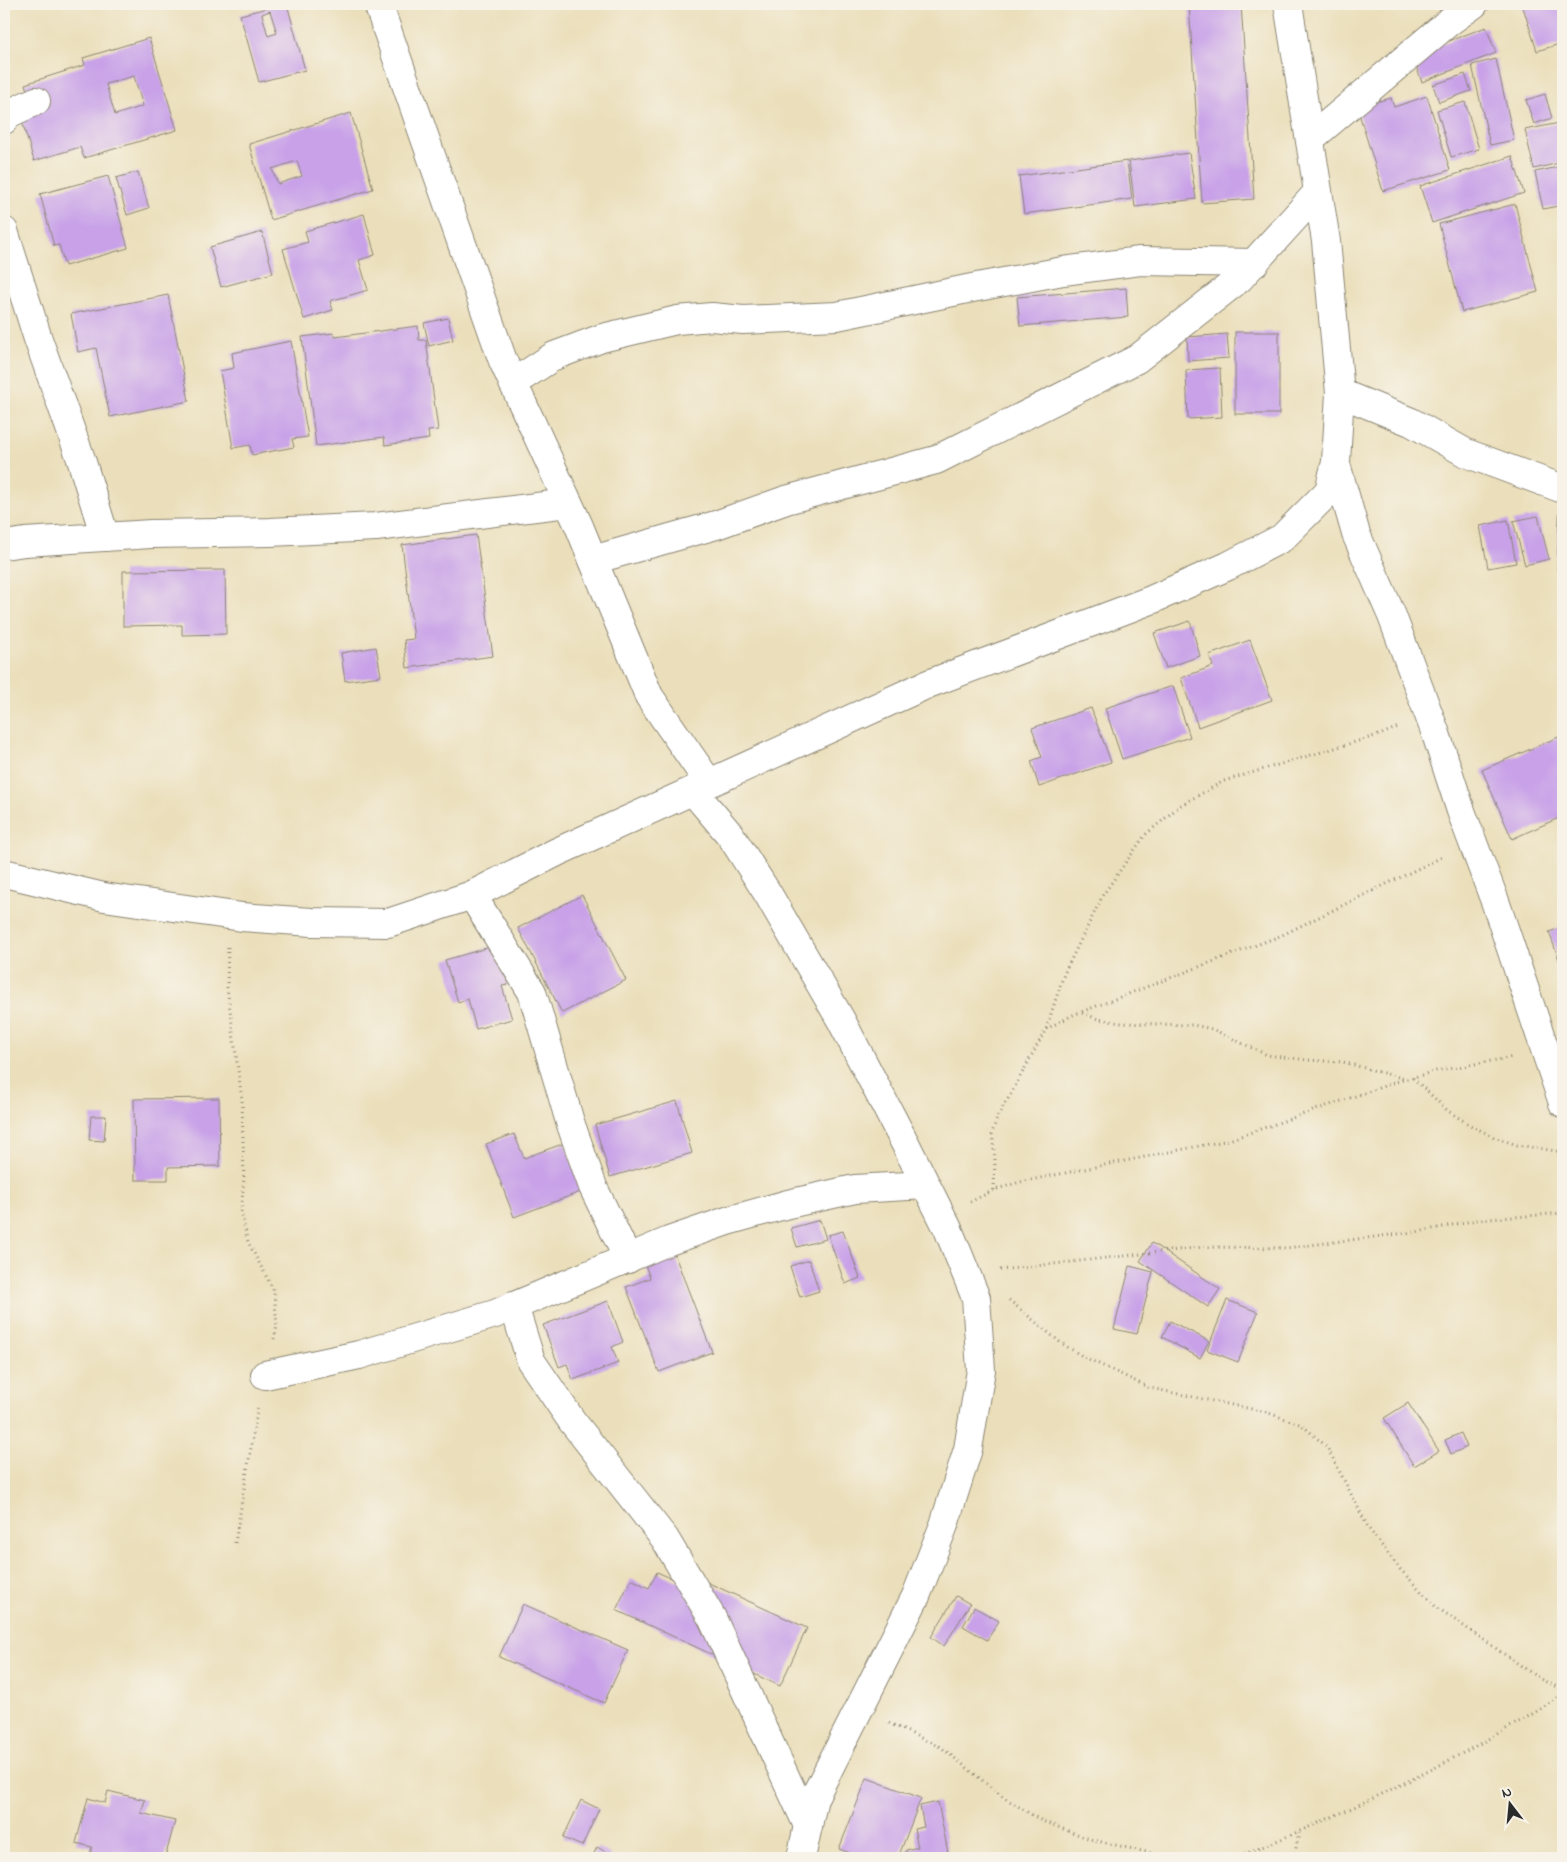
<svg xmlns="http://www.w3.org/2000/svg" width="1567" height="1862" viewBox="0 0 1567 1862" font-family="'Indie Flower',sans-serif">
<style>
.building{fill:#c8a1e8;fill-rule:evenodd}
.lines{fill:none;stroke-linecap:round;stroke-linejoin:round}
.minor-casing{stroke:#8b8573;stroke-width:30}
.path{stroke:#8b8573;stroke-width:3;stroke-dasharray:1 4;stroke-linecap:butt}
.minor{stroke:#fff;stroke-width:28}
</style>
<rect width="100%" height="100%" fill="#f7f3e8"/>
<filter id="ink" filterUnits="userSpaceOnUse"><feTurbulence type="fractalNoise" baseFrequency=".02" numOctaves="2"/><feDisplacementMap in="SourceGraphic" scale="10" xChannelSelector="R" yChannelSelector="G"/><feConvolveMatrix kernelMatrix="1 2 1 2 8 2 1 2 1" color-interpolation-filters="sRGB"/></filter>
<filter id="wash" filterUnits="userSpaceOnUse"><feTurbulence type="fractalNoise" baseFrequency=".0096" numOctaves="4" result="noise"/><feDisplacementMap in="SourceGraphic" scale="20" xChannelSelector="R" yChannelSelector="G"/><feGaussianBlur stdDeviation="1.12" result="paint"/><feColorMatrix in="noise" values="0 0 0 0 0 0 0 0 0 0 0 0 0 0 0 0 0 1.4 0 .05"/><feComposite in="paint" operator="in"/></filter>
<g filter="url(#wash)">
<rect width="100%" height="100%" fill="#ebdfbb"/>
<g id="blocks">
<g class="building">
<path d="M282,4h5l18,66 -46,12 -19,-67zM270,11l7,22 -9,3 -6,-22z"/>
<path d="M1189,4h52l13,195 -52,4z"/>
<path d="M1522,4h41v39l-26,8z"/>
<path d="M1486,27l10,26 -74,29 -10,-27z"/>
<path d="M149,38l28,92 -93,28 -4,-11 -46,14 -13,-43 13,-4 -9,-30 60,-19 -2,-7zM134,76l9,30 -28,9 -9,-31z"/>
<path d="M1496,59l18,81 -24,5 -18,-80z"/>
<path d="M1465,74l6,17 -32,11 -6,-17z"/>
<path d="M1545,94l7,24 -18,6 -8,-24z"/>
<path d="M1427,96l23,74 -67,21 -26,-84 34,-9 3,9z"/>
<path d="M1465,102l14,47 -28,8 -14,-47z"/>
<path d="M351,113l22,76 -102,31 -22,-76zM297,161l5,15 -24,8 -6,-15z"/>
<path d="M1559,123l4,17v22l-29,7 -9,-39z"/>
<path d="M1189,153l7,46 -61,8 -6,-46z"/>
<path d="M1512,156l12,37 -92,30 -12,-37z"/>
<path d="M1127,161l5,38 -108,15 -5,-38z"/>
<path d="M1563,166v39l-20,4 -8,-37z"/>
<path d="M138,172l11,36 -22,7 -11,-37z"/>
<path d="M108,176l20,72 -63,18 -6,-21 -5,1 -14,-52z"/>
<path d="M1515,204l23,88 -76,20 -23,-88z"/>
<path d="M364,214l11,41 -16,5 9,30 -38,11 3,9 -29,9 -21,-70 25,-7 -3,-11z"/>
<path d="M262,232l11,41 -52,14 -11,-40z"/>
<path d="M1126,288l2,29 -108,9 -3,-29z"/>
<path d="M168,295l21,106 -79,16 -14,-69 -18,4 -7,-38z"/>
<path d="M448,318l5,22 -24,6 -5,-23z"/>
<path d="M418,326l1,14h7l12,90 -10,1 1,8 -44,6 -1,-8 -68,9 -14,-109 32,-4 1,4z"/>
<rect x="1235" y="332" width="44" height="82"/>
<path d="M1227,334l2,24 -41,3 -1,-24z"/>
<path d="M291,341l17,96 -16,2 2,8 -42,8 -2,-10 -17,3 -13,-77 14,-3 -2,-15z"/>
<path d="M1220,368l2,49 -34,2 -2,-49z"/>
<path d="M1560,495h3v75h-6z"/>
<path d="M1538,516l11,43 -24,6 -12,-44z"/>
<path d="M1508,520l8,43 -28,5 -8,-42z"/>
<path d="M476,535l17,121 -86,12 -3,-28 10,-1 -12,-94z"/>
<path d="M225,570l1,64 -44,1v-10l-59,1v-55z"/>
<path d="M1190,621l10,35 -34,12 -12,-35z"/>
<path d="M1250,640l22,60 -74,27 -17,-49 32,-12 -4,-11z"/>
<path d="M376,647l5,29 -36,5 -4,-28z"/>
<path d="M1173,686l17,51 -68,22 -17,-51z"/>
<path d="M1091,708l20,54 -72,25 -8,-26 11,-4 -10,-29z"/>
<path d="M1563,735v81l-51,23 -30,-69z"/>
<path d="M582,895l44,85 -64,33 -44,-85z"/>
<path d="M1563,927v44l-14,-39z"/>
<path d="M497,945l11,40 -6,1 10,33 -36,10 -8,-30 -10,3 -13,-42z"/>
<path d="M219,1098l1,68 -52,1v13h-33l-1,-81z"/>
<path d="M677,1101l15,52 -82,24 -15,-52z"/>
<path d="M91,1116h15l-2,25 -15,-1z"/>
<path d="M514,1134l10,24 41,-15 18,48 -69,26 -28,-73z"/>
<path d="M820,1220l6,19 -29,8 -6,-19z"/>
<path d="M843,1231l17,47 -15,6 -17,-49z"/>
<path d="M1152,1243l68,46 -12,18 -68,-46z"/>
<path d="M674,1253l38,99 -53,20 -33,-85 24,-9 -5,-13z"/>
<path d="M809,1260l10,31 -19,6 -10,-31z"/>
<path d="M1130,1266l23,6 -16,62 -23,-5z"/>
<path d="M1227,1300l31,12 -20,50 -31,-12z"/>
<path d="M608,1301l15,41 -11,5 6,16 -45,17 -6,-16 -8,3 -16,-42z"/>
<path d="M1170,1321l39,20 -9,17 -38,-21z"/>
<path d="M1408,1403l31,48 -25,15 -30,-48z"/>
<path d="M1461,1433l6,14 -16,7 -6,-14z"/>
<path d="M657,1572l25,11 5,-10 120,55 -27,58 -164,-76 15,-31 18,9z"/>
<path d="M956,1596l14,8 -26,42 -13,-9z"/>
<path d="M523,1604l105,46 -24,53 -105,-46z"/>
<path d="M974,1607l25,14 -12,19 -24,-14z"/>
<path d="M867,1778l54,20 -23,60h-50l2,-5 -11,-4z"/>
<path d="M108,1791l37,9 -4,13 34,8 -10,37h-76l3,-11 -16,-4 12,-45 17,5z"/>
<path d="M581,1800l18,9 -17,37 -19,-8z"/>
<path d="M938,1802l11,56h-42l-1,-8 12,-3 -4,-18 10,-2 -4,-21z"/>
<path d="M597,1847l14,8 -2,3h-17z"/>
</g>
</g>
</g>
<g filter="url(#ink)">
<use href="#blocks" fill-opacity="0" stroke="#8b8573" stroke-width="1"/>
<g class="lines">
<defs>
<g id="minor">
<path d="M378,4l125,357 76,165 70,170 60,87"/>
<path d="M4,120l4,-6 28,-13"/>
<path d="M1310,139l140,-118 24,-17"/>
<path d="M4,231l34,108 43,120 24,78"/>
<path d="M513,383l41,-27 48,-18 75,-18 35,-3 31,3 94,-4 135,-28 91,-17 77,-10 115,2"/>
<path d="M1340,393l71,29 55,31 97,36"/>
<path d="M1336,464l20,70 36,82 44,118 25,77 35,93 67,199"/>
<path d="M4,545l21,-3 126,-8 119,-2 106,-5 192,-24"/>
<path d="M593,560l123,-35 70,-25 150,-40 201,-101 102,-80 79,-87"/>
<path d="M693,791l38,45 37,58 73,126 64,123 43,86 28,69 5,72 -13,79 -24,76 -28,71 -102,202 -13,60"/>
<path d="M4,873l100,24 138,20 70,5 76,1 84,-28 85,-43 371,-168 223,-84 77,-34 54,-28 47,-47 7,-29 4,-69 -14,-152 -38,-237"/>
<path d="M472,895l60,97 38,130 23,65 35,72"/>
<path d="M514,1306l17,55 41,60 93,118 47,79 96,208"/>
<path d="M265,1375l94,-20 136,-41 174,-73 58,-20 61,-17 67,-15 70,-4"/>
</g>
</defs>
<use href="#minor" class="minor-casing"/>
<g class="path">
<path d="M228,947l-1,40 15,113 2,77 -3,35 7,30 26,49 3,35 -3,13"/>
<path d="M1082,1013l16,6 22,4 73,2 19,4 55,26 40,5 36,2 62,17"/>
<path d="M1046,1029l27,-14 207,-79 164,-80"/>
<path d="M1413,1078l35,33 22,14 24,12 23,8 46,7"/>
<path d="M994,1190l1,-31 -3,-26 6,-18 14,-23 34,-63 18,-55 39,-79 42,-60 36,-30 43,-24 158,-47 16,-7"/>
<path d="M970,1202l24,-12 26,-8 209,-42 167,-58 40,-11 77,-14"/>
<path d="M1000,1270l204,-23 82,1 136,-17 55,-11 86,-7"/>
<path d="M1009,1300l52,43 23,14 66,31 116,24 36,13 25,22 42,82 31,40 35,37 105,73 23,11"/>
<path d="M235,1543l23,-137"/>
<path d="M889,1723l53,25 61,49 39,24 51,19 58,13 14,5"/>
<path d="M1235,1858c84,-34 167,-71 246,-115 28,-16 56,-30 82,-49"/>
<path d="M1294,1858l5,-25"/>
</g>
<use href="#minor" class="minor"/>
</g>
</g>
<rect width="1567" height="1862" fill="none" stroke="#f7f3e8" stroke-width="20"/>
<g transform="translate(1510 1804) rotate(344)" stroke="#f7f3e8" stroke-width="4" paint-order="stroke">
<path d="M0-4L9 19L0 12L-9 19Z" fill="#2b2b2b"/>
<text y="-8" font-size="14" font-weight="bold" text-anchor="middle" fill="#2b2b2b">N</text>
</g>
</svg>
